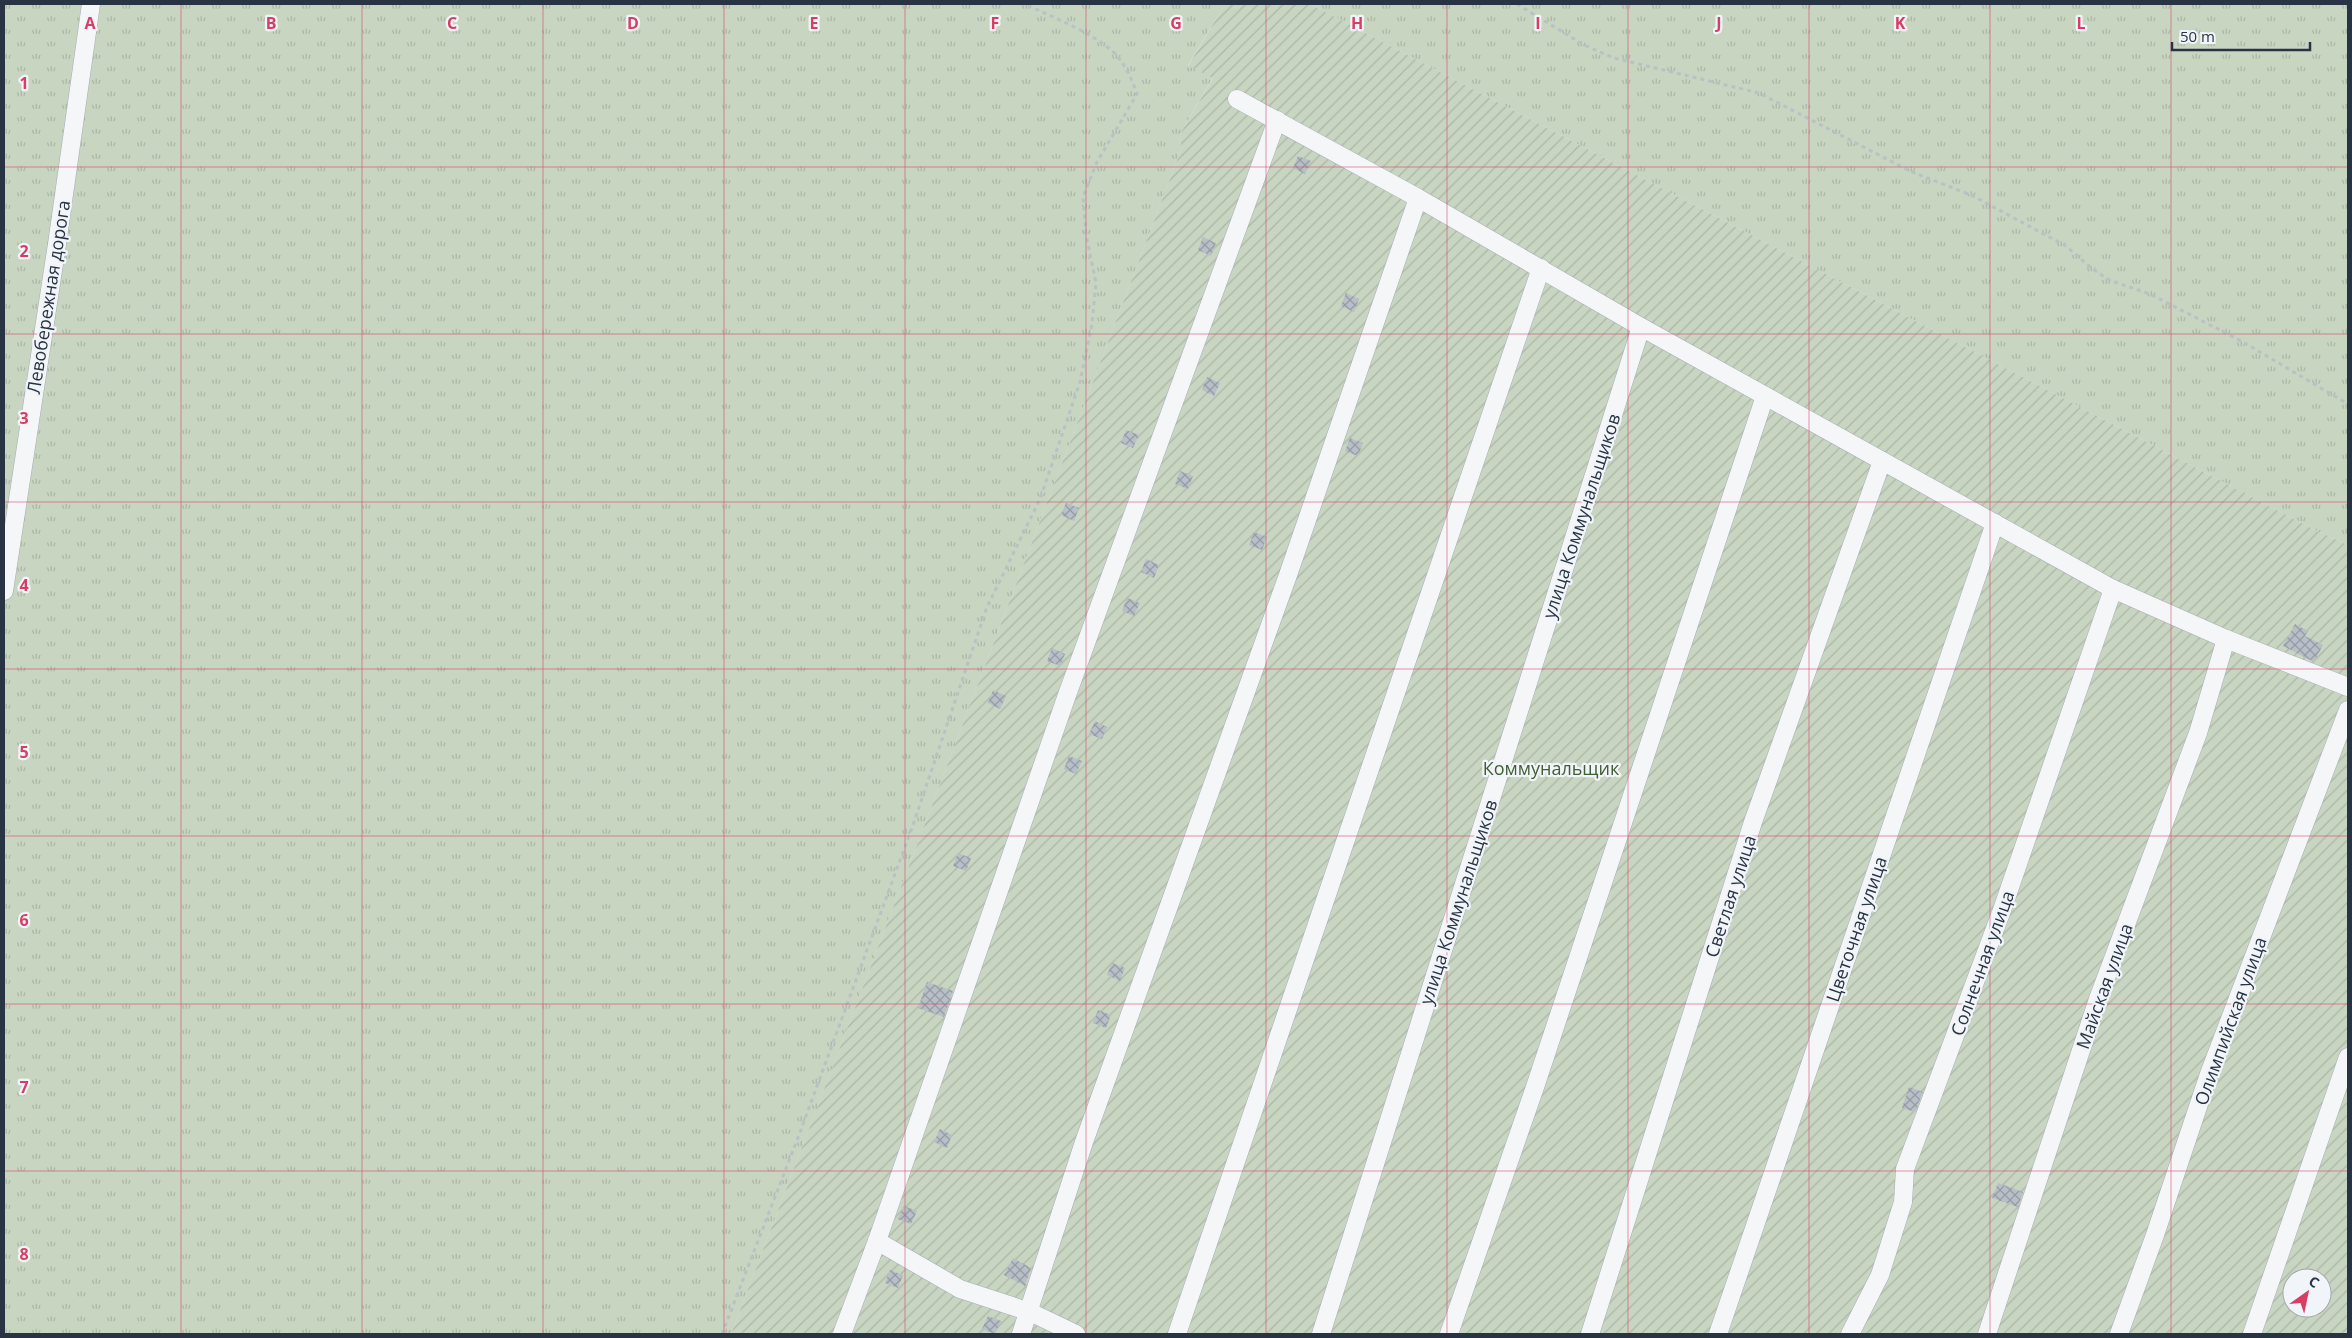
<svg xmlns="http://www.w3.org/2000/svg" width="2352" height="1338" viewBox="0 0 2352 1338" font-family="'Open Sans',sans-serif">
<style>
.grass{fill:url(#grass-tufts)}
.garden{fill:url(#garden-furrows);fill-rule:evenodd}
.building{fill:url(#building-cross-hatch)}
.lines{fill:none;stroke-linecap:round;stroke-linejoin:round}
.minor-casing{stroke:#a6acb5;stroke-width:19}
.path{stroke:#bbc0c5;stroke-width:3;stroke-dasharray:4 4;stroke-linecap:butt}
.minor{stroke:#f4f6f8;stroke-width:18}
.grid{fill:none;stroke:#d73e63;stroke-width:1;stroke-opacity:0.55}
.labels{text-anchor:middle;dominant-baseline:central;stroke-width:4.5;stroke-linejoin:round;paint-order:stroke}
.street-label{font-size:18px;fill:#283443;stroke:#f1f4f8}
.park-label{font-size:18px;fill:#406034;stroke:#f1f4f8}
.grid-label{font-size:16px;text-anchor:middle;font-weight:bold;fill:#d73e63;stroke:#f1f4f8;stroke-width:4.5;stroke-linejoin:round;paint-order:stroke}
</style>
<defs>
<pattern id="grass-tufts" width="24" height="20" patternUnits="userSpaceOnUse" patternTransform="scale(1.25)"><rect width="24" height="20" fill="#c8d5c1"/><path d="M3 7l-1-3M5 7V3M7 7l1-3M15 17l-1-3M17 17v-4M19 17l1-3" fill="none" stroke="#acb7a7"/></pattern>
<pattern id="garden-furrows" width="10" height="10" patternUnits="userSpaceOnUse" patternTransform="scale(1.25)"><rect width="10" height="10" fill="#c8d5c1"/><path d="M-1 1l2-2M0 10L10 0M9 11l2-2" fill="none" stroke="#acb7a7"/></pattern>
<pattern id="building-cross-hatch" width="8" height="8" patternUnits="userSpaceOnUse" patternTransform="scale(1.25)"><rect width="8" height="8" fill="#b8bfc8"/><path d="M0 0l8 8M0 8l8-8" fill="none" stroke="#969ca4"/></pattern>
</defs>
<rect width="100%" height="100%" fill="#e1e5eb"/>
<g class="grass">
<path d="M4,4h1221l-37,61 25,12 -33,57 1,16 -450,1184h-727z"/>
<path d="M1310,4h1038v541l-33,-15z"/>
</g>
<path class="garden" d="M1225,4h85l1005,526 33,15v789h-1617l450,-1184 -1,-16 33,-56 -25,-12zM2292,1278h30v30h-30z"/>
<g class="building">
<path d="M1298,156l13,5 -6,13 -12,-6z"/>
<path d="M1203,237l13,6 -5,13 -13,-6z"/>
<path d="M1346,293l13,6 -5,13 -13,-6z"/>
<path d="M1207,377l13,6 -6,13 -12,-6z"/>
<path d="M1126,430l13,5 -6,13 -12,-5z"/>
<path d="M1350,438l13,5 -5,13 -13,-5z"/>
<path d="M1180,471l13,5 -5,13 -13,-5z"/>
<path d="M1066,503l13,5 -5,13 -13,-6z"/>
<path d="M1254,532l13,5 -5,13 -13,-5z"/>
<path d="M1146,559l13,6 -5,13 -13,-6z"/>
<path d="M1127,598l13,5 -6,13 -12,-5z"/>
<path d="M2295,624l13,7 -3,5 18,9 -9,17 -31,-16z"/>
<path d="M1052,648l13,6 -5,12 -13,-5z"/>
<path d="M993,690l13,6 -6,13 -12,-6z"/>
<path d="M1095,721l12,6 -5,12 -13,-5z"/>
<path d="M1069,756l13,5 -6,13 -12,-5z"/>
<path d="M958,853l13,5 -5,13 -13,-5z"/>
<path d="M1112,963l13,5 -5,13 -13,-6z"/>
<path d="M927,982l26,9 -9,26 -26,-9z"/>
<path d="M1098,1010l13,5 -5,13 -13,-5z"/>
<path d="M1909,1087l14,5 -8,20 -13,-4z"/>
<path d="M940,1129l12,6 -5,13 -13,-6z"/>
<path d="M1998,1183l25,9 -5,15 -26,-9z"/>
<path d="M904,1206l13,5 -6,13 -13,-5z"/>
<path d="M1013,1258l18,10 -6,18 -21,-11z"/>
<path d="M890,1270l13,5 -5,13 -13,-5z"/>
<path d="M988,1316l13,5 -6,13 -13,-5z"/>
</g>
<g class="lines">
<defs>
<g id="minor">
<path d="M1237,99l181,99 223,129 472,262 113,50 122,48"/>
<path d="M4,591l53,-347 34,-240"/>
<path d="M877,1241l83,48 70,23 46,22"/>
<path d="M842,1334l35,-93 190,-546 210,-575"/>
<path d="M1021,1334l63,-192 204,-567 130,-377"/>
<path d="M1177,1334l364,-1066"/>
<path d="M1321,1334l320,-1007"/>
<path d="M1449,1334l86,-247 230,-691"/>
<path d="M1590,1334l163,-512 129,-361"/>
<path d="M1718,1334l277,-811"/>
<path d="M1850,1334l30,-59 23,-73 2,-33 97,-259 111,-321"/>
<path d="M1987,1334l111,-335 100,-266 28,-94"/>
<path d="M2119,1334l36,-99 54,-161 139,-364"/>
<path d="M2252,1334l96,-277"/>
</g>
</defs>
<use href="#minor" class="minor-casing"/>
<g class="path">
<path d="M1517,4l67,41 30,13 145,35 151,78 63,25 93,50 24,21 19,13 41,14 93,48 105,62"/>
<path d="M722,1334l77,-199 114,-310 74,-218 53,-108 40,-117 12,-58 4,-41 -10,-49 -3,-37 14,-35 40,-68c-5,-14 -10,-26 -19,-37 -17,-21 -68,-41 -93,-53"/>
</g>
<use href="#minor" class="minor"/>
</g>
<path class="grid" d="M181,4v1330M362,4v1330M543,4v1330M724,4v1330M905,4v1330M1086,4v1330M1266,4v1330M1447,4v1330M1628,4v1330M1809,4v1330M1990,4v1330M2171,4v1330M4,167h2344M4,334h2344M4,502h2344M4,669h2344M4,836h2344M4,1004h2344M4,1171h2344"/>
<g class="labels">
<g class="street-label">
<text transform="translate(48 297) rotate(-81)">Левобережная дорога</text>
<text transform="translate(1581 516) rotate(-72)">улица Коммунальщиков</text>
<text transform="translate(1730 896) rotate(-72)">Светлая улица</text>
<text transform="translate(1458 902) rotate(-72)">улица Коммунальщиков</text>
<text transform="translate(1856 929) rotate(-71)">Цветочная улица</text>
<text transform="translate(1982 963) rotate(-70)">Солнечная улица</text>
<text transform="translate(2104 986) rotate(-70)">Майская улица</text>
<text transform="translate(2230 1021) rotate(-70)">Олимпийская улица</text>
</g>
<g class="park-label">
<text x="1551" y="768">Коммунальщик</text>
</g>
</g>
<g class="grid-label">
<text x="90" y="29">A</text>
<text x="271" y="29">B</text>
<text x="452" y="29">C</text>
<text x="633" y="29">D</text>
<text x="814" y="29">E</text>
<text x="995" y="29">F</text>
<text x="1176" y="29">G</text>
<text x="1357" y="29">H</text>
<text x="1538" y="29">I</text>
<text x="1719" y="29">J</text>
<text x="1900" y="29">K</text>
<text x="2081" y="29">L</text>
<text x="24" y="89">1</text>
<text x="24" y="257">2</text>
<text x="24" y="424">3</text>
<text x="24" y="591">4</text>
<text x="24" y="758">5</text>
<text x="24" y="926">6</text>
<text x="24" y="1093">7</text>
<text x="24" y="1260">8</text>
</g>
<rect width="2352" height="1338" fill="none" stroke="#283443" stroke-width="10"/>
<g transform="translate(2307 1293) rotate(33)"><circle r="24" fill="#f1f4f8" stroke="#a1a7b0"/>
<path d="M0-4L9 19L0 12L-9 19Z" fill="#d73e63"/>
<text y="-8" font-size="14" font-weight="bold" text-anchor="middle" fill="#283443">С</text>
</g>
<path d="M2172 42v8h138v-8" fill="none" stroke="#283443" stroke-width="2.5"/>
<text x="2180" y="42" font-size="15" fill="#283443" stroke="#f1f4f8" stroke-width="4" paint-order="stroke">50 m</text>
</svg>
